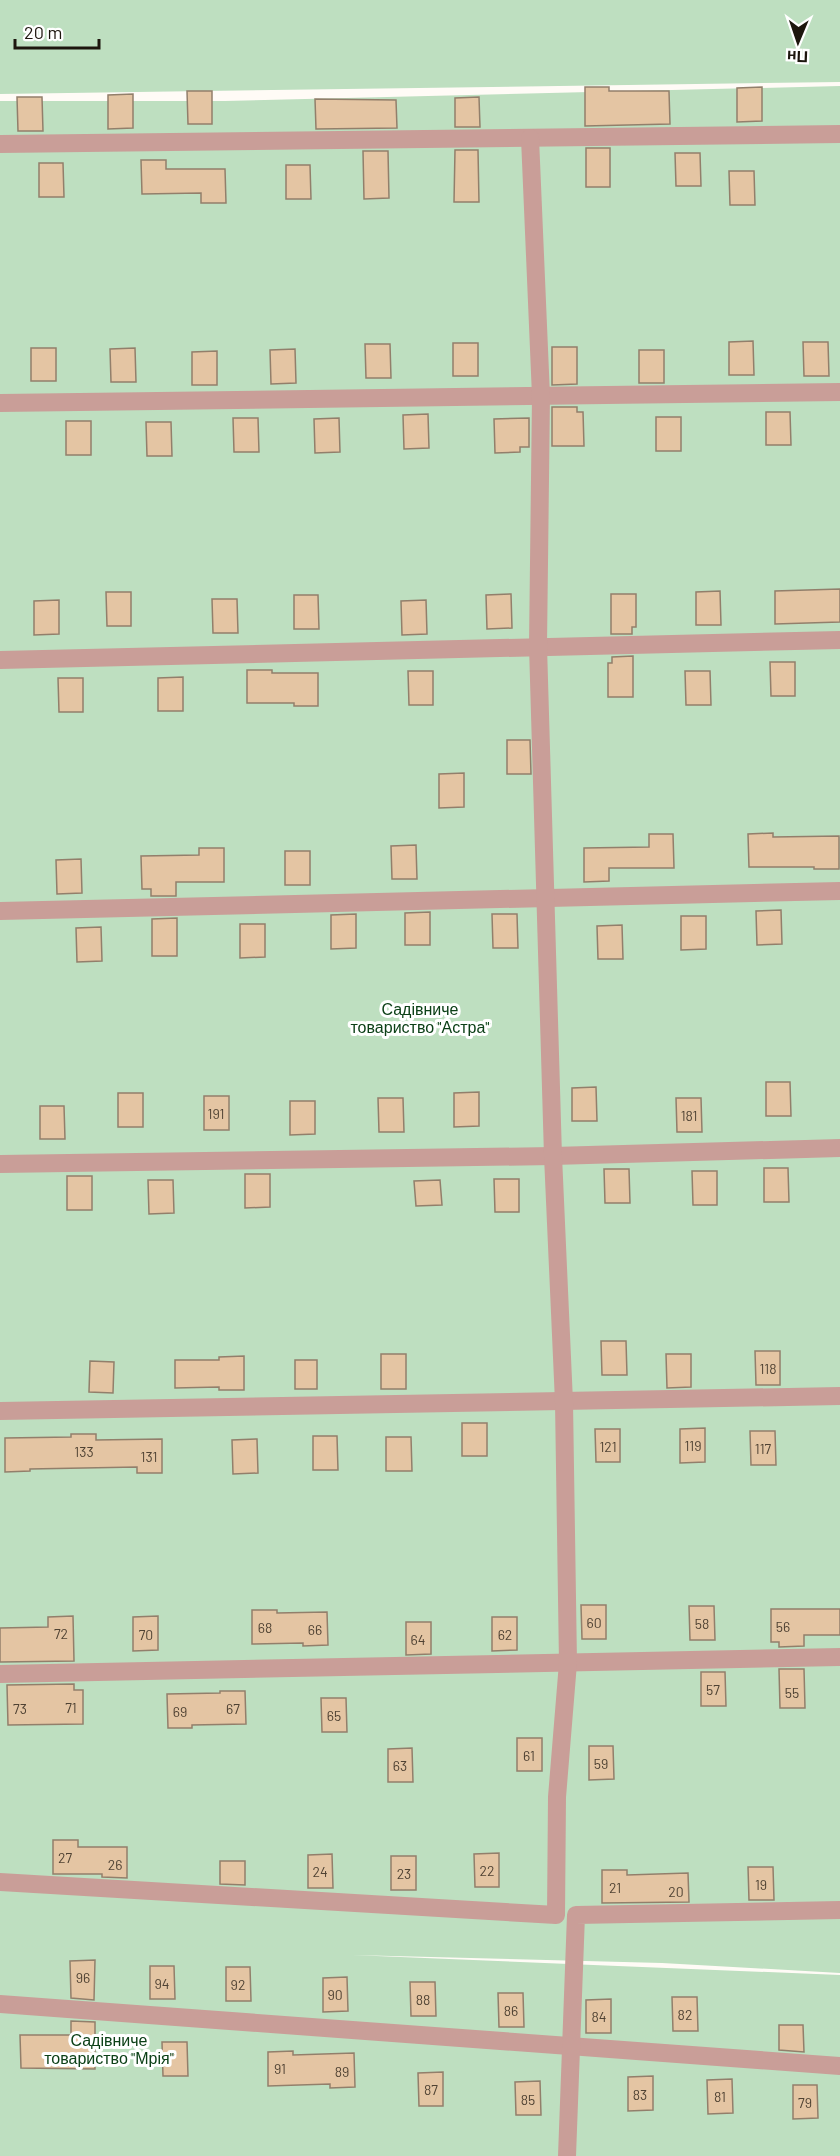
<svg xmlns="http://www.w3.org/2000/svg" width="840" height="2156" viewBox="0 0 840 2156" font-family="Barlow,sans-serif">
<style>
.green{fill:#bedfc0}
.building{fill:#e4c5a3;stroke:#927f6b;stroke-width:1.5}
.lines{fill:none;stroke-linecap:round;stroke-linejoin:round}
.minor{stroke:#c99e98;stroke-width:18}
.labels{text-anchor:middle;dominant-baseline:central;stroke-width:6;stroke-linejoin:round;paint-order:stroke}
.number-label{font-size:14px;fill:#4f4233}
.park-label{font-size:16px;fill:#0c4017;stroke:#fff}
</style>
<rect width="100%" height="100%" fill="#fffbf6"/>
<g class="green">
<path d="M0,0h840v82l-840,12z"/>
<path d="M840,86v1887l-178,-10 -310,-8 488,20v181h-840v-2055h225z"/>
</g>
<g class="building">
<path d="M585,87h24v4h60l1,33 -85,2z"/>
<path d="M762,87v34l-25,1v-34z"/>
<path d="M187,91h25v33h-24z"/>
<path d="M133,94v34l-25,1v-34z"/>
<path d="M17,97h25l1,34h-25z"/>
<path d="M479,97l1,30h-25v-29z"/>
<path d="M315,99l81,1 1,28 -81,1z"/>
<rect x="586" y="148" width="24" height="39"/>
<path d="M455,150h23l1,52h-25z"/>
<path d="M363,151h25l1,47 -25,1z"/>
<path d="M675,153h25l1,33h-25z"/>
<path d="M141,160h25v9h59l1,34h-25v-10l-59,1z"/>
<path d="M39,163h24l1,34h-25z"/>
<path d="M286,165h24l1,34h-25z"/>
<path d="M729,171h25l1,34h-25z"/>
<path d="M753,341l1,34h-25v-33z"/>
<path d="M803,342h25l1,34h-25z"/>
<rect x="453" y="343" width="25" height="33"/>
<path d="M365,344h25l1,34h-25z"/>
<path d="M552,347h25v37l-25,1z"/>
<rect x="31" y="348" width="25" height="33"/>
<path d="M135,348l1,34h-25l-1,-33z"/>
<path d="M295,349l1,34 -25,1 -1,-34z"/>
<rect x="639" y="350" width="25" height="33"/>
<path d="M217,351v34h-25v-33z"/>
<path d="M552,407h25v5h6l1,34h-32z"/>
<path d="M766,412h24l1,33h-25z"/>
<path d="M428,414l1,34 -25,1 -1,-34z"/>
<rect x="656" y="417" width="25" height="34"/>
<path d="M233,418h25l1,34h-25z"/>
<path d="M339,418l1,34 -25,1 -1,-34z"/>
<path d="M529,418v29h-9v5l-25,1 -1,-34z"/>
<rect x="66" y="421" width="25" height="34"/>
<path d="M146,422h25l1,34h-25z"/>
<path d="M840,589v33l-65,2v-33z"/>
<path d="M720,591l1,34h-25v-33z"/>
<path d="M106,592h25v34h-24z"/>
<path d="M511,594l1,34 -25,1 -1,-34z"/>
<path d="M611,594h25v33h-4v7h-21z"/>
<path d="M294,595h24l1,34h-25z"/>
<path d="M212,599h25l1,34h-25z"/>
<path d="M59,600v34l-25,1v-34z"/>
<path d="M426,600l1,34 -25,1 -1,-34z"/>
<path d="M633,656v41h-25v-34h4v-6z"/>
<path d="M770,662h25v34h-24z"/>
<path d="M247,670h25v3h46v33h-24v-3h-47z"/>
<path d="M408,671h25v34h-24z"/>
<path d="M685,671h25l1,34h-25z"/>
<path d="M183,677v34h-25v-33z"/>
<path d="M58,678h25v34h-24z"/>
<path d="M507,740h23l1,34h-24z"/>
<path d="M464,773v34l-25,1v-34z"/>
<path d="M773,833v4l66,-1v33h-25v-2h-65l-1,-33z"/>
<path d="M649,834h24l1,34h-65v13l-25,1v-34l65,-1z"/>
<path d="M416,845l1,34h-25l-1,-33z"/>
<path d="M199,848h25v34h-48v14h-25v-7h-9l-1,-33 58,-1z"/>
<rect x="285" y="851" width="25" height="34"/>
<path d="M81,859l1,34 -25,1 -1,-34z"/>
<path d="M781,910l1,34 -25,1 -1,-34z"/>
<path d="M430,912v33h-25v-32z"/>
<path d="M356,914v34l-25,1v-34z"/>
<path d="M492,914h25l1,34h-25z"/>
<path d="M681,916h25v33l-25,1z"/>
<path d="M177,918v38h-25v-37z"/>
<path d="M240,924h25v33l-25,1z"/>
<path d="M622,925l1,34h-25l-1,-33z"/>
<path d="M101,927l1,34 -25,1 -1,-34z"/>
<path d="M766,1082h24l1,34h-25z"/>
<path d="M596,1087l1,34h-25v-33z"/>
<path d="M479,1092v34l-25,1v-34z"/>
<rect x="118" y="1093" width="25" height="34"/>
<rect x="204" y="1096" width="25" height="34"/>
<path d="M378,1098h25l1,34h-25z"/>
<path d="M676,1098h25l1,34h-25z"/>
<path d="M290,1101h25v33l-25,1z"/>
<path d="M40,1106h24l1,33h-25z"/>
<path d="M764,1168h24l1,34h-25z"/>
<path d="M604,1169h25l1,34h-25z"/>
<path d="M692,1171h25v34h-24z"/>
<path d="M245,1174h25v33l-25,1z"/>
<rect x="67" y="1176" width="25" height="34"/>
<path d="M494,1179h25v33h-24z"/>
<path d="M148,1180h25l1,33 -25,1z"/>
<path d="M440,1180l2,25 -26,1 -2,-25z"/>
<path d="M601,1341h25l1,34h-25z"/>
<path d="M755,1351h25v34h-24z"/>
<rect x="381" y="1354" width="25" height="35"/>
<path d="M666,1354h25v33l-24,1z"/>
<path d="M244,1356v34h-25v-3l-44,1v-28h44v-3z"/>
<rect x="295" y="1360" width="22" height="29"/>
<path d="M90,1361l24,1 -1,31 -24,-1z"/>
<rect x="462" y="1423" width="25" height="33"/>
<path d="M705,1428v34l-25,1v-34z"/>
<path d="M595,1429h25v33h-24z"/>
<path d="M750,1431h25l1,34h-25z"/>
<path d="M71,1434h25v6l66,-1v34h-25v-6l-107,2v2l-25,1v-34l66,-1z"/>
<path d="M313,1436h24l1,34h-25z"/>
<path d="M386,1437h25l1,34h-26z"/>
<path d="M257,1439l1,34 -25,1 -1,-34z"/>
<path d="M581,1605h25v34h-24z"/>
<path d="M689,1606h25l1,34h-25z"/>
<path d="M771,1609h69v26h-36v11l-25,1v-5h-8z"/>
<path d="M252,1610h25v3l50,-1 1,33 -25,1v-3l-51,1z"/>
<path d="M73,1616l1,45 -74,1v-34l48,-1v-10z"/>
<path d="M158,1616v34l-25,1v-34z"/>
<path d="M492,1617h25v33l-25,1z"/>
<path d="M406,1622h25v32l-25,1z"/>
<path d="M779,1669h25l1,39h-25z"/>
<path d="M701,1672h24l1,34h-25z"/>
<path d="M74,1684v6h9v34l-75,1 -1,-40z"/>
<path d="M220,1691h25l1,33 -54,1v3h-24l-1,-34 53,-1z"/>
<path d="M321,1698h25l1,34h-25z"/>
<rect x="517" y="1738" width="25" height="33"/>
<path d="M589,1746h24l1,33 -25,1z"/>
<path d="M412,1748l1,34h-25v-33z"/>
<path d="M53,1840h25v7h49v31l-25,-1v-3h-49z"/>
<path d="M499,1853v34h-24l-1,-33z"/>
<path d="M332,1854l1,34h-25v-33z"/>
<rect x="391" y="1856" width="25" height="34"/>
<path d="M220,1861h25v24l-25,-1z"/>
<path d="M748,1867h25l1,33h-25z"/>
<path d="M602,1870h25v5l61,-2 1,29 -87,1z"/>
<path d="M95,1960l-1,40 -23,-2 -1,-37z"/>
<path d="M150,1966h24l1,33h-25z"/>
<path d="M226,1967h24l1,34h-25z"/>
<path d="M347,1977l1,34 -25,1v-34z"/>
<path d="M410,1982h25l1,34h-25z"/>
<path d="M498,1993h25l1,34h-25z"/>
<path d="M672,1997h25l1,34h-25z"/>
<path d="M611,1999v34h-25v-33z"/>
<path d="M71,2021l24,1v47l-74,-1 -1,-33h51z"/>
<path d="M779,2025h24l1,27 -25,-2z"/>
<path d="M162,2042h25l1,34h-25z"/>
<path d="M293,2051v4l61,-2 1,34 -25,1v-4l-62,2v-34z"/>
<path d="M443,2072v34h-24l-1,-33z"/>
<path d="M653,2076v34l-25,1v-34z"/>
<path d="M732,2079l1,34 -25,1 -1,-34z"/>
<path d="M540,2081l1,34h-25l-1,-33z"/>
<path d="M793,2085h24l1,33 -25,1z"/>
</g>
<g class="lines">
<g class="minor">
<path d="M0,144l840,-10"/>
<path d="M0,403l840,-11"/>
<path d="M0,660l840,-20"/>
<path d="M0,911l840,-20"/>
<path d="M0,1164l553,-8 287,-8"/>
<path d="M0,1411l840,-15"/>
<path d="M0,1674l840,-17"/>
<path d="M0,1882l556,33 1,-118 11,-134 -4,-261 -11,-246 -15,-510 3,-250 -11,-258"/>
<path d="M0,2004l840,62"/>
<path d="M567,2156l9,-241 264,-5"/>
</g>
</g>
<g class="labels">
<g class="number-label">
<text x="216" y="1113">191</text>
<text x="689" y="1115">181</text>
<text x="768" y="1368">118</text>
<text x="693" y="1445">119</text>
<text x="608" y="1446">121</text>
<text x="763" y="1448">117</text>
<text x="84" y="1451">133</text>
<text x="149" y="1456">131</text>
<text x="594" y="1622">60</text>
<text x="702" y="1623">58</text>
<text x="783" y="1626">56</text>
<text x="265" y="1627">68</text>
<text x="315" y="1629">66</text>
<text x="61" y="1633">72</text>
<text x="146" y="1634">70</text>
<text x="505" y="1634">62</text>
<text x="418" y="1639">64</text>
<text x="713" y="1689">57</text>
<text x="792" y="1692">55</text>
<text x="71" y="1707">71</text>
<text x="20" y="1708">73</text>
<text x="233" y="1708">67</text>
<text x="180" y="1711">69</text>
<text x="334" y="1715">65</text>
<text x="529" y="1755">61</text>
<text x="601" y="1763">59</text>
<text x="400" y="1765">63</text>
<text x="65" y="1857">27</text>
<text x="115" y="1864">26</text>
<text x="487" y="1870">22</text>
<text x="320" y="1871">24</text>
<text x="404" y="1873">23</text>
<text x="761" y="1884">19</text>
<text x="615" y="1887">21</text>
<text x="676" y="1891">20</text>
<text x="83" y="1977">96</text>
<text x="162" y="1983">94</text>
<text x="238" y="1984">92</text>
<text x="335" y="1994">90</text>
<text x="423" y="1999">88</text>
<text x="511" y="2010">86</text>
<text x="685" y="2014">82</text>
<text x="599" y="2016">84</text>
<text x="280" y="2068">91</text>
<text x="342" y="2071">89</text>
<text x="431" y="2089">87</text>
<text x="640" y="2094">83</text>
<text x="720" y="2096">81</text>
<text x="528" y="2099">85</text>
<text x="805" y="2102">79</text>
</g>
<g class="park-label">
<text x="420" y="1008">Садівниче<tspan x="420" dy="18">товариство "Астра"</tspan></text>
<text x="109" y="2039">Садівниче<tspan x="109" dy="18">товариство "Мрія"</tspan></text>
</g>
</g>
<g transform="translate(798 42) rotate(182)" stroke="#ffffff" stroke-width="4.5" paint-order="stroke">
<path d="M0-4.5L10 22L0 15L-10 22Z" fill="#1d160e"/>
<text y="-9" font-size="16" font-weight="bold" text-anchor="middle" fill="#1d160e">Пн</text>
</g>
<path d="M15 39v9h84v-9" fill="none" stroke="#1d160e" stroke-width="3"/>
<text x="24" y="39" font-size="18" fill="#1d160e" stroke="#ffffff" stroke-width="4.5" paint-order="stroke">20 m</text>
</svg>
